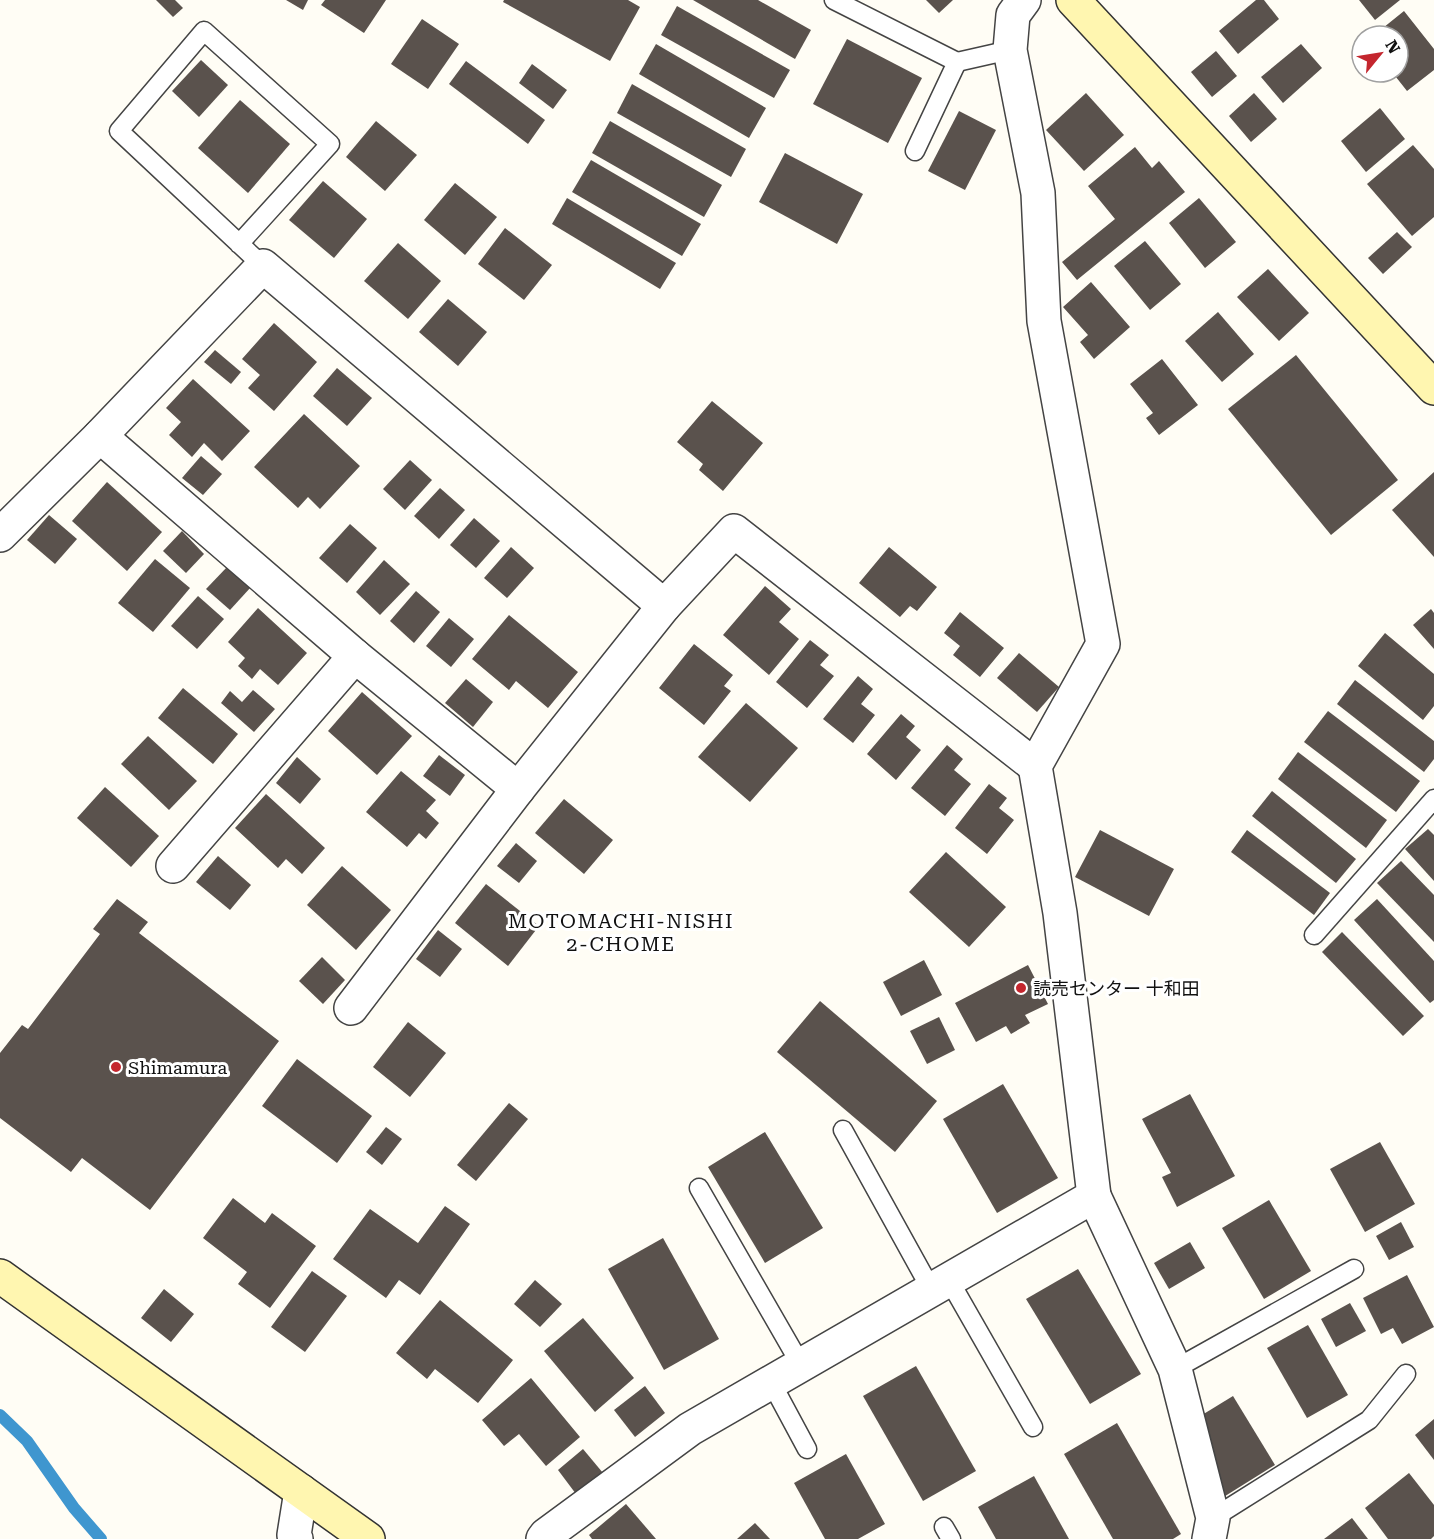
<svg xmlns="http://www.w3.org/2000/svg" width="1434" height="1539" viewBox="0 0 1434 1539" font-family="'Roboto Serif','Noto Sans JP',serif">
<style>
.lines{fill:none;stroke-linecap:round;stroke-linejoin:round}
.stream{stroke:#3f96cf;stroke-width:12}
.building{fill:#5a524d}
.lane-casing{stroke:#444;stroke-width:21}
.street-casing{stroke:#444;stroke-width:36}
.secondary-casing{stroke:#333;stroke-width:36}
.lane{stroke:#fff;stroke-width:18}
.street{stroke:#fff;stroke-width:33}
.secondary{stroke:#fff6b0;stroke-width:33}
.poi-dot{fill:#c4262e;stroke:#fff;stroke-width:2}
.labels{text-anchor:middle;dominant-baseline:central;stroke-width:6;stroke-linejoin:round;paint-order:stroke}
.poi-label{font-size:18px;fill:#111;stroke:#fff;text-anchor:start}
.neighbourhood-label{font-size:20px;letter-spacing:1.5px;fill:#111;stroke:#fff}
</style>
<rect width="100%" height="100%" fill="#fffdf5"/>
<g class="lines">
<path class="stream" d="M0,1415l27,26 47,67 27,31"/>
</g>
<g class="building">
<path d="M156,0h19l8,8 -10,9z"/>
<path d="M286,0h22l-5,10z"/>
<path d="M325,0h61l-22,33 -43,-28z"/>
<path d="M504,0h124l12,7 -30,54 -107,-59z"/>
<path d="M693,0h65l53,30 -16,29z"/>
<path d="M926,0h27l-14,13z"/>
<path d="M1256,0h8l15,19 -41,35 -19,-23z"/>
<path d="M1359,0h41l-25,20z"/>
<path d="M677,6l113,64 -16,28 -113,-63z"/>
<path d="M1404,11l30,38v21l-27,21 -15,-19h6v-36h-25z"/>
<path d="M422,19l37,25 -31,45 -37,-25z"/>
<path d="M847,39l75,39 -34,65 -75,-39z"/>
<path d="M656,44l110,64 -17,30 -110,-64z"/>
<path d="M1301,44l21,24 -39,35 -22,-26z"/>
<path d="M1216,51l21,25 -25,21 -21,-25z"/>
<path d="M201,60l27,25 -29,32 -27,-26z"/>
<path d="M466,61l79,59 -17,24 -79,-60z"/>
<path d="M532,64l35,26 -14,19 -34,-26z"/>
<path d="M632,84l114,65 -15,28 -114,-64z"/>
<path d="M1086,93l38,42 -40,36 -38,-41z"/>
<path d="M1254,93l23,26 -26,23 -22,-26z"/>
<path d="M240,100l50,44 -42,49 -50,-45z"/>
<path d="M1380,108l25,31 -39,33 -25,-31z"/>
<path d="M959,111l37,19 -31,60 -37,-19z"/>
<path d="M376,121l41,34 -32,36 -39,-34z"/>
<path d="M610,121l112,64 -18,32 -112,-64z"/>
<path d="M1413,145l21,24v48l-22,19 -45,-52z"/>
<path d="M1135,147l17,21 7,-7 26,31 -108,88 -15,-18 53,-43 -27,-33z"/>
<path d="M785,153l78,41 -26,50 -78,-42z"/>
<path d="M591,160l110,64 -19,32 -110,-64z"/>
<path d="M323,181l44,38 -33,39 -45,-38z"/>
<path d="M455,183l42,34 -32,38 -41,-35z"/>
<path d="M567,198l109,65 -16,26 -108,-65z"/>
<path d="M1199,198l37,44 -31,26 -36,-45z"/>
<path d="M505,228l47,37 -28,35 -46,-36z"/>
<path d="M1397,232l15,15 -29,27 -15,-16z"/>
<path d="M1145,241l36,43 -31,26 -36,-44z"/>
<path d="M398,243l43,38 -33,38 -44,-38z"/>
<path d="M1268,269l41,44 -30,28 -42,-44z"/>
<path d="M1091,282l39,45 -36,32 -14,-17 8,-7 -25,-28z"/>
<path d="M448,299l39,33 -29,34 -39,-34z"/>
<path d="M1218,312l36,42 -32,28 -37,-41z"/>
<path d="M274,323l43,39 -43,49 -26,-23 12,-13 -18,-16z"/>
<path d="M215,350l26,22 -10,12 -27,-22z"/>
<path d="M1296,355l102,125 -67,55 -103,-126z"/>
<path d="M1162,359l36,46 -39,30 -13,-17 7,-5 -23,-29z"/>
<path d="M337,368l35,30 -25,28 -34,-30z"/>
<path d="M193,379l57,52 -28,30 -18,-18 -12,14 -23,-22 12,-13 -15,-14z"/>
<path d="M712,401l51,42 -40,48 -24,-21 4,-6 -26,-22z"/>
<path d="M304,414l56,52 -40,43 -12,-12 -10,11 -44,-41z"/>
<path d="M201,456l21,18 -19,21 -21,-17z"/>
<path d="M410,460l22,20 -27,30 -22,-21z"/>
<path d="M1434,472v85l-42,-47z"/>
<path d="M107,482l55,50 -35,39 -55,-50z"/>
<path d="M440,488l25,22 -26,29 -25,-23z"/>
<path d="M49,515l28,24 -22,25 -28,-24z"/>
<path d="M474,518l26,23 -24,27 -26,-23z"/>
<path d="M350,524l27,24 -30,35 -28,-25z"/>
<path d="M182,531l22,23 -18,19 -23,-22z"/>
<path d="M511,547l23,21 -27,30 -23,-20z"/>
<path d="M889,547l48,40 -20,24 -7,-5 -10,11 -41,-34z"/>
<path d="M155,559l35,29 -37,44 -35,-29z"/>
<path d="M384,560l26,24 -30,31 -24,-23z"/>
<path d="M228,566l23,21 -21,23 -24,-21z"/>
<path d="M765,586l26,23 -12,13 20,17 -30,36 -46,-40z"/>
<path d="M416,591l24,21 -26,31 -24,-22z"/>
<path d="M198,596l26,23 -27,30 -26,-23z"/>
<path d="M258,608l49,45 -29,32 -18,-16 -8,10 -14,-13 7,-8 -17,-16z"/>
<path d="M1431,609l3,4v36l-21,-24z"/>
<path d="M960,612l44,36 -24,29 -27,-22 7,-9 -16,-13z"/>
<path d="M509,615l69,57 -30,36 -32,-27 -7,9 -37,-31z"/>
<path d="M449,618l25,21 -23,28 -25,-21z"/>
<path d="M1385,633l49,41v32l-11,14 -65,-54z"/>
<path d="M810,640l19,15 -9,10 14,11 -27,32 -31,-26z"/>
<path d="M694,644l39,31 -9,11 7,5 -27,34 -45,-37z"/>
<path d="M1019,653l40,34 -22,25 -40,-34z"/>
<path d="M858,676l15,13 -12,15 14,11 -22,28 -30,-24z"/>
<path d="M466,679l27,23 -20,25 -28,-24z"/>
<path d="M1355,680l79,61v18l-10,13 -87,-68z"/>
<path d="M183,688l55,46 -25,30 -55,-46z"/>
<path d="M253,690l22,19 -21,23 -33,-29 9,-12 12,11z"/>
<path d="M362,692l50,44 -35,39 -49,-44z"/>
<path d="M746,703l52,45 -48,54 -52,-45z"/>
<path d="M1328,711l92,70 -24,31 -92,-70z"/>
<path d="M901,714l14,12 -9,11 15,13 -25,30 -29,-26z"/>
<path d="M148,736l49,45 -28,29 -48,-46z"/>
<path d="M947,745l16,14 -9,11 17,14 -26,32 -34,-28z"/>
<path d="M1298,752l89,68 -21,28 -88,-69z"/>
<path d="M439,755l26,20 -15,21 -27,-20z"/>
<path d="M297,757l24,22 -21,25 -24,-21z"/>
<path d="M401,771l35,29 -10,11 13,12 -13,16 -7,-6 -12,14 -41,-35z"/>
<path d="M989,784l18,14 -8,10 15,12 -27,34 -32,-26z"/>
<path d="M105,787l54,49 -28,31 -54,-49z"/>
<path d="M1272,791l84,68 -20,24 -84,-67z"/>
<path d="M266,794l59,54 -23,26 -16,-15 -8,9 -43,-40z"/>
<path d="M564,799l49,41 -29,34 -49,-41z"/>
<path d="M1428,829l6,6v46l-29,-32z"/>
<path d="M1100,830l74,39 -25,47 -74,-39z"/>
<path d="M1247,830l83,63 -16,22 -83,-63z"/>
<path d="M516,843l21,18 -18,22 -22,-17z"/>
<path d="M946,852l60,55 -37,40 -60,-55z"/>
<path d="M218,856l33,29 -21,25 -34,-28z"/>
<path d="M1401,861l33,34v47l-57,-59z"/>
<path d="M342,866l49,44 -35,40 -49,-45z"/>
<path d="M486,884l53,42 -31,40 -53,-43z"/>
<path d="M117,899l31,23 -9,11 140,108 -129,169 -68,-52 -11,14 -71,-54v-65l22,-28 6,4 72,-95 -7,-5z"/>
<path d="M1377,899l57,62v39l-4,3 -76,-83z"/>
<path d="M438,930l24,19 -22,28 -24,-18z"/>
<path d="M1342,932l82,84 -21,20 -81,-84z"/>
<path d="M322,957l23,23 -22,24 -24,-23z"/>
<path d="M924,960l18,35 -41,21 -18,-34z"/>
<path d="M1028,965l20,39 -23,11 5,8 -19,11 -5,-8 -30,16 -21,-39z"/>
<path d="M820,1001l117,100 -42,51 -118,-100z"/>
<path d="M939,1017l16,33 -28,14 -17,-33z"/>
<path d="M408,1022l38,31 -36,44 -37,-30z"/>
<path d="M297,1059l75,57 -35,47 -75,-57z"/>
<path d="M1003,1084l55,94 -61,35 -54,-94z"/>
<path d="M1190,1094l45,82 -58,31 -15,-30 9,-4 -29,-54z"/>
<path d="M509,1103l19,16 -52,62 -19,-16z"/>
<path d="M386,1127l16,12 -20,26 -16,-13z"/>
<path d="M765,1132l58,96 -58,35 -57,-96z"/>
<path d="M1380,1142l35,62 -50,28 -35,-63z"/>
<path d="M233,1198l32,25 7,-10 44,33 -46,62 -32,-24 9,-12 -44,-34z"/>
<path d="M1269,1200l42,71 -47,28 -42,-71z"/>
<path d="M445,1206l25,18 -50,71 -21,-15 -13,18 -53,-39 37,-50 48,34z"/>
<path d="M1401,1222l13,25 -25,13 -13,-24z"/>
<path d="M663,1238l56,101 -55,31 -56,-101z"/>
<path d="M1190,1242l15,26 -36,21 -15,-26z"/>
<path d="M1078,1269l63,105 -51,30 -64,-105z"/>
<path d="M312,1271l35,25 -42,56 -34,-25z"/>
<path d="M1407,1275l27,52 -32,17 -9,-16 -12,6 -18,-36z"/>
<path d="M535,1280l27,24 -22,23 -26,-23z"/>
<path d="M164,1289l30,25 -23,28 -30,-24z"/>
<path d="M440,1300l73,60 -35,43 -43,-34 -8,10 -31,-26z"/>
<path d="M1350,1303l16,28 -30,16 -15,-28z"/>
<path d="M583,1318l51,60 -39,34 -51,-61z"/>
<path d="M1308,1325l40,70 -41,23 -40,-70z"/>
<path d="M916,1366l60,105 -53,30 -60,-105z"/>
<path d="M531,1378l49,59 -34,29 -27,-32 -15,12 -22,-26z"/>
<path d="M645,1386l20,27 -30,24 -21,-27z"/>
<path d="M1233,1396l42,69 -53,33 -20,-83z"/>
<path d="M1434,1419v41l-19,-25z"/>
<path d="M1117,1423l64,111 -8,5h-60l-49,-85z"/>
<path d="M583,1449l20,24 -27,21 -18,-24z"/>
<path d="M846,1454l39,70 -27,15h-33l-31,-56z"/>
<path d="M1409,1473l25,32v31l-3,3h-43l-23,-31z"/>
<path d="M1034,1476l35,63h-73l-18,-32z"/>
<path d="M626,1504l30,35h-64l-3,-4z"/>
<path d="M1352,1518l16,21h-44z"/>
<path d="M755,1523l15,16h-33z"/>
</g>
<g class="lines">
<defs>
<g id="lane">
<path d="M834,0l123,62 -42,89"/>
<path d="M957,62l53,-12"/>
<path d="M239,244l91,-100 -126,-113 -85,100 144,135"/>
<path d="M1314,935l120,-136"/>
<path d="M843,1130l89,161"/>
<path d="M699,1188l102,177"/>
<path d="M949,1280l84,147"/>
<path d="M1175,1369l179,-100"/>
<path d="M771,1382l36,67"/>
<path d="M1213,1518l156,-98 37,-46"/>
<path d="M944,1527l7,12"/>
</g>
<g id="street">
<path d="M100,436l255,220 163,133"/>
<path d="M0,535l100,-99 163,-170 401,340 70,-75 301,235"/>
<path d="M173,866l182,-210"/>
<path d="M351,1008l167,-219 146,-183"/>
<path d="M1094,1196l81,173 38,149 -4,21"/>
<path d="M296,1539l-2,-4 7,-44"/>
<path d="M543,1539l3,-4 144,-106 404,-233 -34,-283 -25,-147 68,-122 -59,-323 -6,-128 -28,-143 3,-35 11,-15"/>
</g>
<g id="secondary">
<path d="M1073,0l361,388"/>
<path d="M0,1276l368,263"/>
</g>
</defs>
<use href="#lane" class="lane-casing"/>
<use href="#street" class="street-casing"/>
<use href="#secondary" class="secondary-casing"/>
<use href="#lane" class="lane"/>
<use href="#street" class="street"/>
<use href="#secondary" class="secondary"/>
</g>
<g class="poi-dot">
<circle cx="1021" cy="988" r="6"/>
<circle cx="116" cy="1067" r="6"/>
</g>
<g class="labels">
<g class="poi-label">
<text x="1033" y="988">読売センター 十和田</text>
<text x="128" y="1067">Shimamura</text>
</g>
<g class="neighbourhood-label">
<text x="621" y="921">MOTOMACHI-NISHI<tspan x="621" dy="23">2-CHOME</tspan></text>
</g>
</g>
<g transform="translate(1380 54) rotate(60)"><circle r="28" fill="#ffffff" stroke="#a0a0a0" stroke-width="1.5"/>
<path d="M0-4.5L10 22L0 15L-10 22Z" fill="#c4262e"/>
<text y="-9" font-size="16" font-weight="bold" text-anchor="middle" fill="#111111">N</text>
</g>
</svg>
